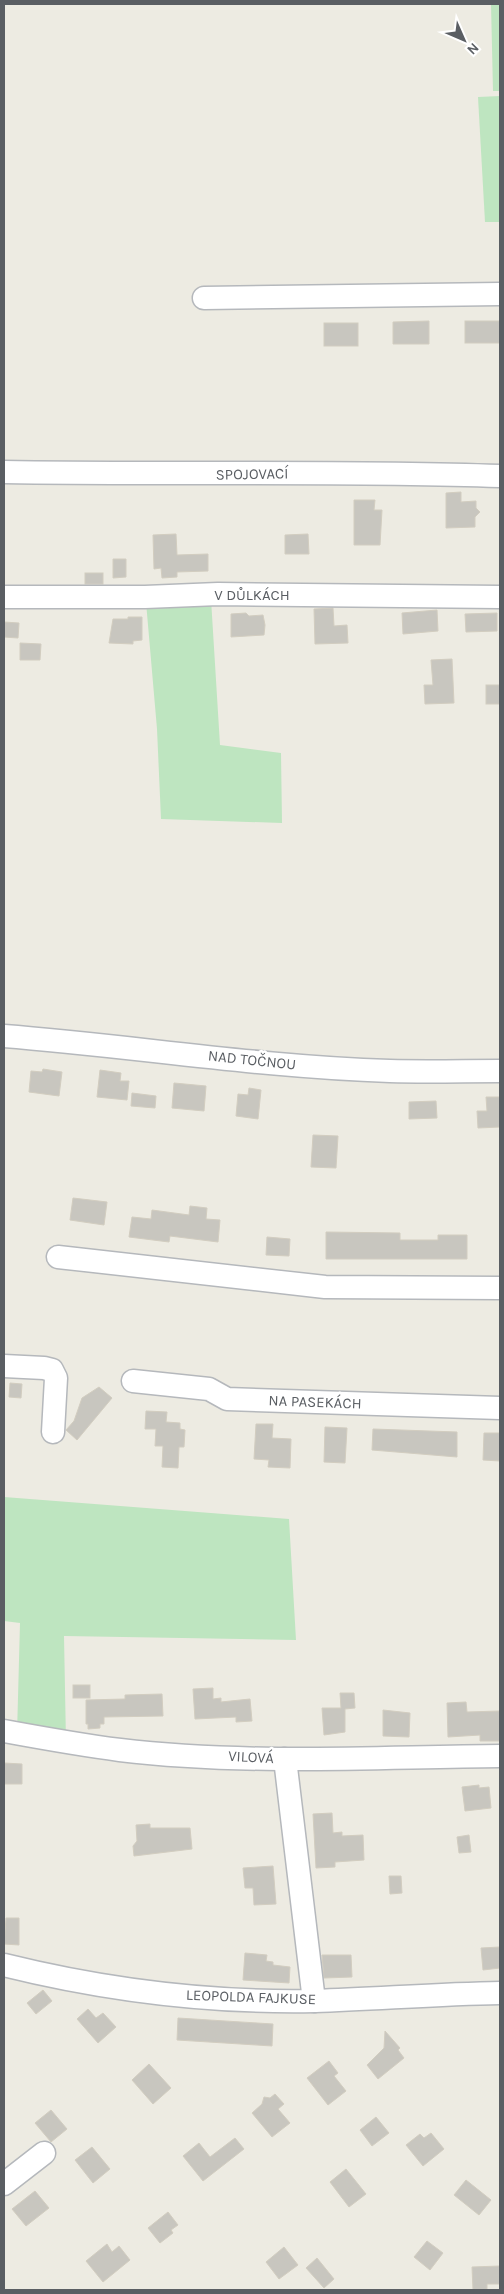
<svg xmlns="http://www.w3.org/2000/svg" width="504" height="2294" viewBox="0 0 504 2294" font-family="Karla,sans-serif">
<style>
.green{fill:#bee5c0}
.building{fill:#c8c6bf;stroke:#d2cdc0}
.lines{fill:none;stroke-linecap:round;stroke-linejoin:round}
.minor-casing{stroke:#b5b8bc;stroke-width:25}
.minor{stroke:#fff;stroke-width:22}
.labels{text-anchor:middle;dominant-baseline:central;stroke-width:5;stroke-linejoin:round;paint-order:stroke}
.street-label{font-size:15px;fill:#5a5e63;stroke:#fff}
</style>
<rect width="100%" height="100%" fill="#edebe2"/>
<g class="green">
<path d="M491,4h9v87h-7z"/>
<path d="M500,96v126h-15l-7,-125z"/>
<path d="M211,599l9,146 61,8 1,70 -121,-4 -4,-90 -11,-127z"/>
<path d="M4,1497l285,22 7,121 -232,-4 2,106 -49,-8 3,-111 -16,-2z"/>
</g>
<g class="building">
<path d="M429,321v23h-36v-22z"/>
<rect x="465" y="321" width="35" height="22"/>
<rect x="324" y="323" width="34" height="23"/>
<path d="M461,492v10l15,-1v7l4,4 -5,5v10l-29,1v-35z"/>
<path d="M354,500h21l-1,10h8l-2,35h-26z"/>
<path d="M176,534l1,21 31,-1v17l-31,1v5l-15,1 -1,-10 -7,1 -1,-34z"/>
<path d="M308,534l1,20h-24v-19z"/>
<path d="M113,559h13v18l-13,1z"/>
<rect x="85" y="573" width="18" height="11"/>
<path d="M333,608l1,18 13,-1 1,18 -33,1 -1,-35z"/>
<path d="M437,610l1,21 -35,3 -1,-21z"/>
<path d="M246,613l3,3 14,-1 2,10 -1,10 -33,2v-23z"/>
<path d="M497,613v18l-31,1 -1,-18z"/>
<path d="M128,617h14v23l-9,1v3l-24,-1 4,-24h15z"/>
<path d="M4,622l15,1 -1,15 -14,-1z"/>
<path d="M20,643l21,1 -1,16h-20z"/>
<path d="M452,659l2,44 -29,1 -1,-19h9l-2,-25z"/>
<rect x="486" y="685" width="14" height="19"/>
<path d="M43,1069l19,3 -3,24 -30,-4 2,-21 11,1z"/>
<path d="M100,1070l21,3 -1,8h9l-2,19 -30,-3z"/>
<path d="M174,1083l32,3 -2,25 -32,-3z"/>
<path d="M249,1088l12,2 -3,29 -22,-3 2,-22 10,1z"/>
<path d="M132,1093l24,3 -1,12 -24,-2z"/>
<path d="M486,1097h14v30l-22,1 -1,-17h10z"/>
<path d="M436,1101l1,17 -28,1v-17z"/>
<path d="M313,1135l25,1 -2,32 -25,-1z"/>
<path d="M73,1198l34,4 -3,23 -34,-5z"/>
<path d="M190,1206l17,2 -1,11 14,1 -2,22 -48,-6 -1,6 -40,-5 3,-20 19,2 1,-9 37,5z"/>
<path d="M326,1232l74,1v7h38v-5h29v24h-141z"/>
<path d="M267,1237l23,2 -1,17 -23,-1z"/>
<path d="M10,1383l12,1 -1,14 -12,-1z"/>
<path d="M99,1387l13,11 -35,42 -11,-10 8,-9 8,-23z"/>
<path d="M146,1411l21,1 -1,10 14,1v6l5,1 -1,17h-5l-1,21 -16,-1 1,-21h-8l1,-17h-11z"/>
<path d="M256,1424h17l-1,14 19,1 -1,29 -22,-1 1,-7 -15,-1z"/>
<path d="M325,1427l22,1 -2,35 -21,-1z"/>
<path d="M373,1429l84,3v25l-85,-7z"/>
<path d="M484,1433h16v28l-17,-1z"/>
<rect x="73" y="1685" width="17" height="13"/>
<path d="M213,1688v11l8,-1v4l29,-3 2,22 -16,1v-5l-41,2 -2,-30z"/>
<path d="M340,1693h14l1,15 -10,1v23l-21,3 -2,-27h19z"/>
<path d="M162,1694l1,22 -59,1v7h-4v4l-12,1v-5h-2v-24l39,-1v-4z"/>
<path d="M466,1702l1,10 33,-1v30h-20v-6l-32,2 -1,-34z"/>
<path d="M383,1710l27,3 -1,24 -26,-1z"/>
<path d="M4,1763l18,1v20h-18z"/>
<path d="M479,1785v3l10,-1 2,21 -26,3 -3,-24z"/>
<path d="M332,1813l1,20 9,-1v4l21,-1 1,25 -29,2v5l-19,1 -3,-54z"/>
<path d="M150,1824v4h40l2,21 -58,7 -1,-10 4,-5 -1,-16z"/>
<path d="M469,1835l2,17 -12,1 -2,-16z"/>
<path d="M273,1866l3,38 -22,1 -1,-17h-8l-2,-20z"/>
<path d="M389,1876h12l1,17 -12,1z"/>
<path d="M6,1918h13v27l-15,-1z"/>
<path d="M500,1947v21l-17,2 -2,-22z"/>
<path d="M245,1953l22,2 -1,6 7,1v3l17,2 -1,16 -46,-3z"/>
<path d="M351,1955l1,22 -28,1 -2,-23z"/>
<path d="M43,1990l9,11 -16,13 -9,-11z"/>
<path d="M88,2009l8,9 7,-5 13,14 -18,16 -21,-24z"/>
<path d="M178,2018l95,6 -1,22 -95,-6z"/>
<path d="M385,2031l15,17 -2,2 6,8 -26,21 -11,-14 17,-17z"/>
<path d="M329,2061l9,12 -4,3 12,15 -18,14 -21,-27z"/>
<path d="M149,2064l22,24 -18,16 -21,-24z"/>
<path d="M275,2094l9,10 -6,5 12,14 -18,14 -20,-24 10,-9 2,-7 6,1z"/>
<path d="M51,2110l16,19 -16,13 -16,-19z"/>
<path d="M376,2117l13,16 -17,13 -12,-16z"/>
<path d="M431,2133l13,16 -21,17 -17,-21 14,-11 4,4z"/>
<path d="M235,2138l9,11 -41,32 -20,-25 16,-13 11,14z"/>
<path d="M92,2147l18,22 -17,14 -18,-23z"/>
<path d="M346,2169l20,25 -17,13 -19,-25z"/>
<path d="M466,2180l25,20 -12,15 -25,-20z"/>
<path d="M35,2191l14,17 -23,18 -14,-17z"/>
<path d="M168,2212l10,13 -7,5 2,3 -13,10 -12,-15z"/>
<path d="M427,2241l16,12 -13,17 -16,-13z"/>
<path d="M107,2244l5,8 7,-6 11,14 -27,22 -17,-21z"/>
<path d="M284,2247l14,18 -19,14 -13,-17z"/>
<path d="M317,2258l17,21 -10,9 -18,-20z"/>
<path d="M500,2266v18h-13v6h-14l-1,-23z"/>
</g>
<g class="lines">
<defs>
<g id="minor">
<path d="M204,298l296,-4"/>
<path d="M4,472c165,3 331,-2 496,4"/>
<path d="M4,597h141l73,-3 282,3"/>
<path d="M4,1036c128,10 257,31 386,35 37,1 74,0 110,0"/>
<path d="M58,1257l267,30 175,1"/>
<path d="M4,1366l40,2 8,2 4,8 -3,54"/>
<path d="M133,1381l76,8 18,10 273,9"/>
<path d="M4,1731c38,7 77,14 116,19 126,15 254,7 380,6"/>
<path d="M285,1759l29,242"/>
<path d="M4,1965c101,25 207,38 311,36 62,-2 123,-7 185,-8"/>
<path d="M4,2184l40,-31"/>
</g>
</defs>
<use href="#minor" class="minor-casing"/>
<use href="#minor" class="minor"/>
</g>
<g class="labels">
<g class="street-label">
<text transform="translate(252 474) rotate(-1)">SPOJOVACÍ</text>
<text x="252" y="595">V DŮLKÁCH</text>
<text transform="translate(252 1060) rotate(6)">NAD TOČNOU</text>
<text transform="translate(315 1402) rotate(2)">NA PASEKÁCH</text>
<text transform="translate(251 1757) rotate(3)">VILOVÁ</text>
<text transform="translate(251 1997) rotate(2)">LEOPOLDA FAJKUSE</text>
</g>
</g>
<rect width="504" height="2294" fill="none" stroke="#5a5e63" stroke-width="10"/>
<g transform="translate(464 40) rotate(135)" stroke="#ffffff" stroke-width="4" paint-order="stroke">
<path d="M0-4L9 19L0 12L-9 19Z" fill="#5a5e63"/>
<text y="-8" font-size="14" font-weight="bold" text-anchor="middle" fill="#5a5e63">N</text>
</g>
</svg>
